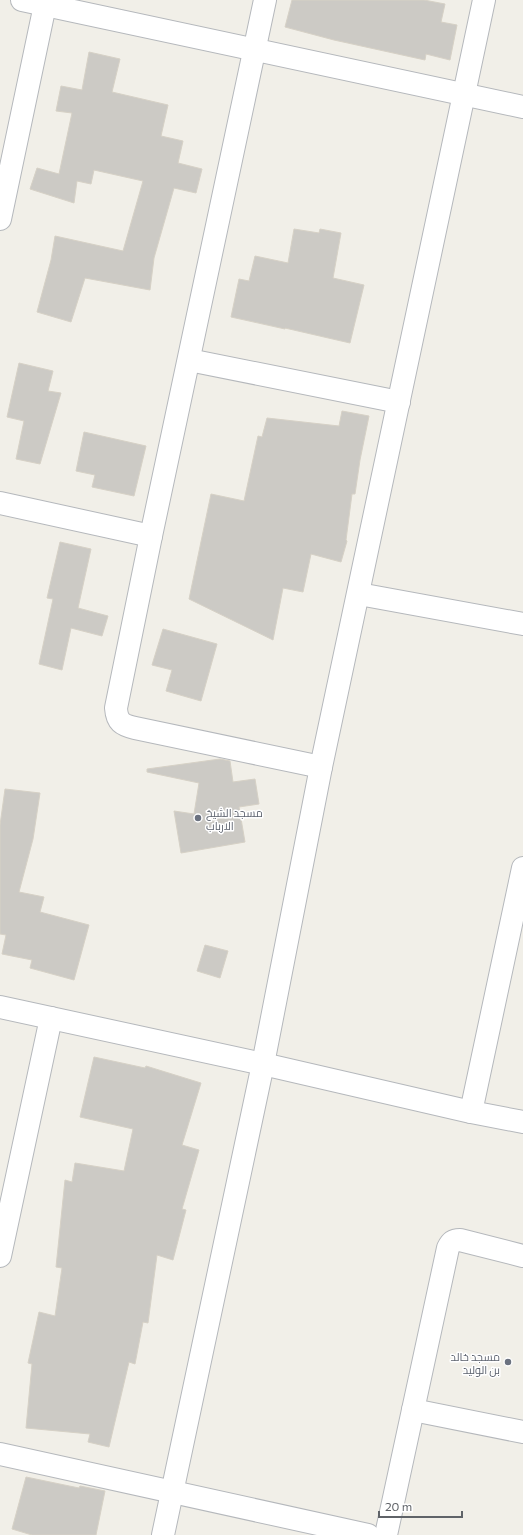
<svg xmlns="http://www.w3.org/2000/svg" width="523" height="1535" viewBox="0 0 523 1535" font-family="Commissioner,Cairo,sans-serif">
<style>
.building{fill:#cccac5;stroke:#d6d1c6}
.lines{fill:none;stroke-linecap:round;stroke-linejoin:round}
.minor-casing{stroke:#b5b8bc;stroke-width:24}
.minor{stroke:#fff;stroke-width:22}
.worship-dot{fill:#6b7280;stroke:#fff;stroke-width:1.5}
.labels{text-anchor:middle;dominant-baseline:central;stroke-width:3;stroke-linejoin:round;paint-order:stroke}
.worship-label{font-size:11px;fill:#5b616d;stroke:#fff;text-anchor:start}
</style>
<rect width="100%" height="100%" fill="#f1efe8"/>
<g class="building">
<path d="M292,0h132l21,4 -4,18 16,3 -7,35 -24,-6 -1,6 -91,-20 -49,-13z"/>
<path d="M89,52l31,7 -8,33 56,13 -7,31 22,5 -5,22 24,6 -6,24 -22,-5 -20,70 -4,32 -65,-12 -14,44 -34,-10 14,-52 4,-24 68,15 20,-70 -49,-11 -3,14 -14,-3 -3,22 -44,-14 7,-21 22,6 13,-61 -16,-2 5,-25 21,4z"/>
<path d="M294,229l25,4 1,-4 21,4 -8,45 31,7 -14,58 -65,-15v1l-54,-12 8,-38 10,2 6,-25 33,7z"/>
<path d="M19,363l34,8 -5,20 13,2 -21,71 -24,-5 8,-38 -17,-4z"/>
<path d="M342,411l27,5 -9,44 -5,34h-3l-6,46 1,1 -6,21 -30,-8 -8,38 -20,-4 -10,52 -84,-41 22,-105 33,7 14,-65 4,1 5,-19 72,8z"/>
<path d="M84,432l62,14 -12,50 -42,-9 3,-12 -19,-4z"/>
<path d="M60,542l31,7 -13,59 30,8 -6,20 -31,-8 -9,42 -23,-6 14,-65 -6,-1z"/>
<path d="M163,629l54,15 -16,57 -35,-10 6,-21 -20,-5z"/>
<path d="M220,759l10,2 3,21 22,-3 4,25 -20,3 6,35 -64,11 -7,-42 20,3 5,-31 -52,-11v-3z"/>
<path d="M5,789l35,4 -7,46 -14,53 25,5 -4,15 49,13 -15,55 -44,-12 2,-8 -30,-6 4,-19 -6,-1v-109z"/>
<path d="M205,945l23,6 -8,27 -23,-7z"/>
<path d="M94,1057l51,11 1,-2 55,17 -19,62 17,5 -17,59 4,1 -13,50 -16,-5 -9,68 -5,-1 -8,42 -6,-2 -20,85 -21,-5 2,-8 -64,-6 6,-64 -4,-1 11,-51 16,4 7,-48 -6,-1 9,-87 7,2 3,-19 49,8 9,-42 -53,-12z"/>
<path d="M26,1477l53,11 1,-2 25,5 -9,44h-64l-20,-6z"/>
</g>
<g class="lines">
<defs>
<g id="minor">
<path d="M22,0l501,107"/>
<path d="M265,0l-114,536 -35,172c1,14 6,17 19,20l186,39"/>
<path d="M0,219l45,-214"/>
<path d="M189,360l210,42"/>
<path d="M0,503l151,33"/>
<path d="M359,594l164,30"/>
<path d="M0,1007l263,57 208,48 52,10"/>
<path d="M471,1112l52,-244"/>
<path d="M0,1256l51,-238"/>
<path d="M413,1410l110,22"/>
<path d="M0,1454l368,81"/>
<path d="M163,1535l100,-471 58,-297 163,-767"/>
<path d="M386,1535l62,-287c3,-6 5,-8 12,-8l63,16"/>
</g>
</defs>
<use href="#minor" class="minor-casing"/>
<use href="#minor" class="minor"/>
</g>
<g class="worship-dot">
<circle cx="198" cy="818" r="4"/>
<circle cx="508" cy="1362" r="4"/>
</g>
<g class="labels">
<g class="worship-label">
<text x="206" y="812">مسجد الشيخ<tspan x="206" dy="13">الارباب</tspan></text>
<text x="500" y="1356" text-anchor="end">مسجد خالد<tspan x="500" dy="13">بن الوليد</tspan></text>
</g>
</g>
<path d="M379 1511v6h83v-6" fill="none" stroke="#5f6368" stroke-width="2"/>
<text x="385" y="1511" font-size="12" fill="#5f6368" stroke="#ffffff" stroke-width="3" paint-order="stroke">20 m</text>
</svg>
